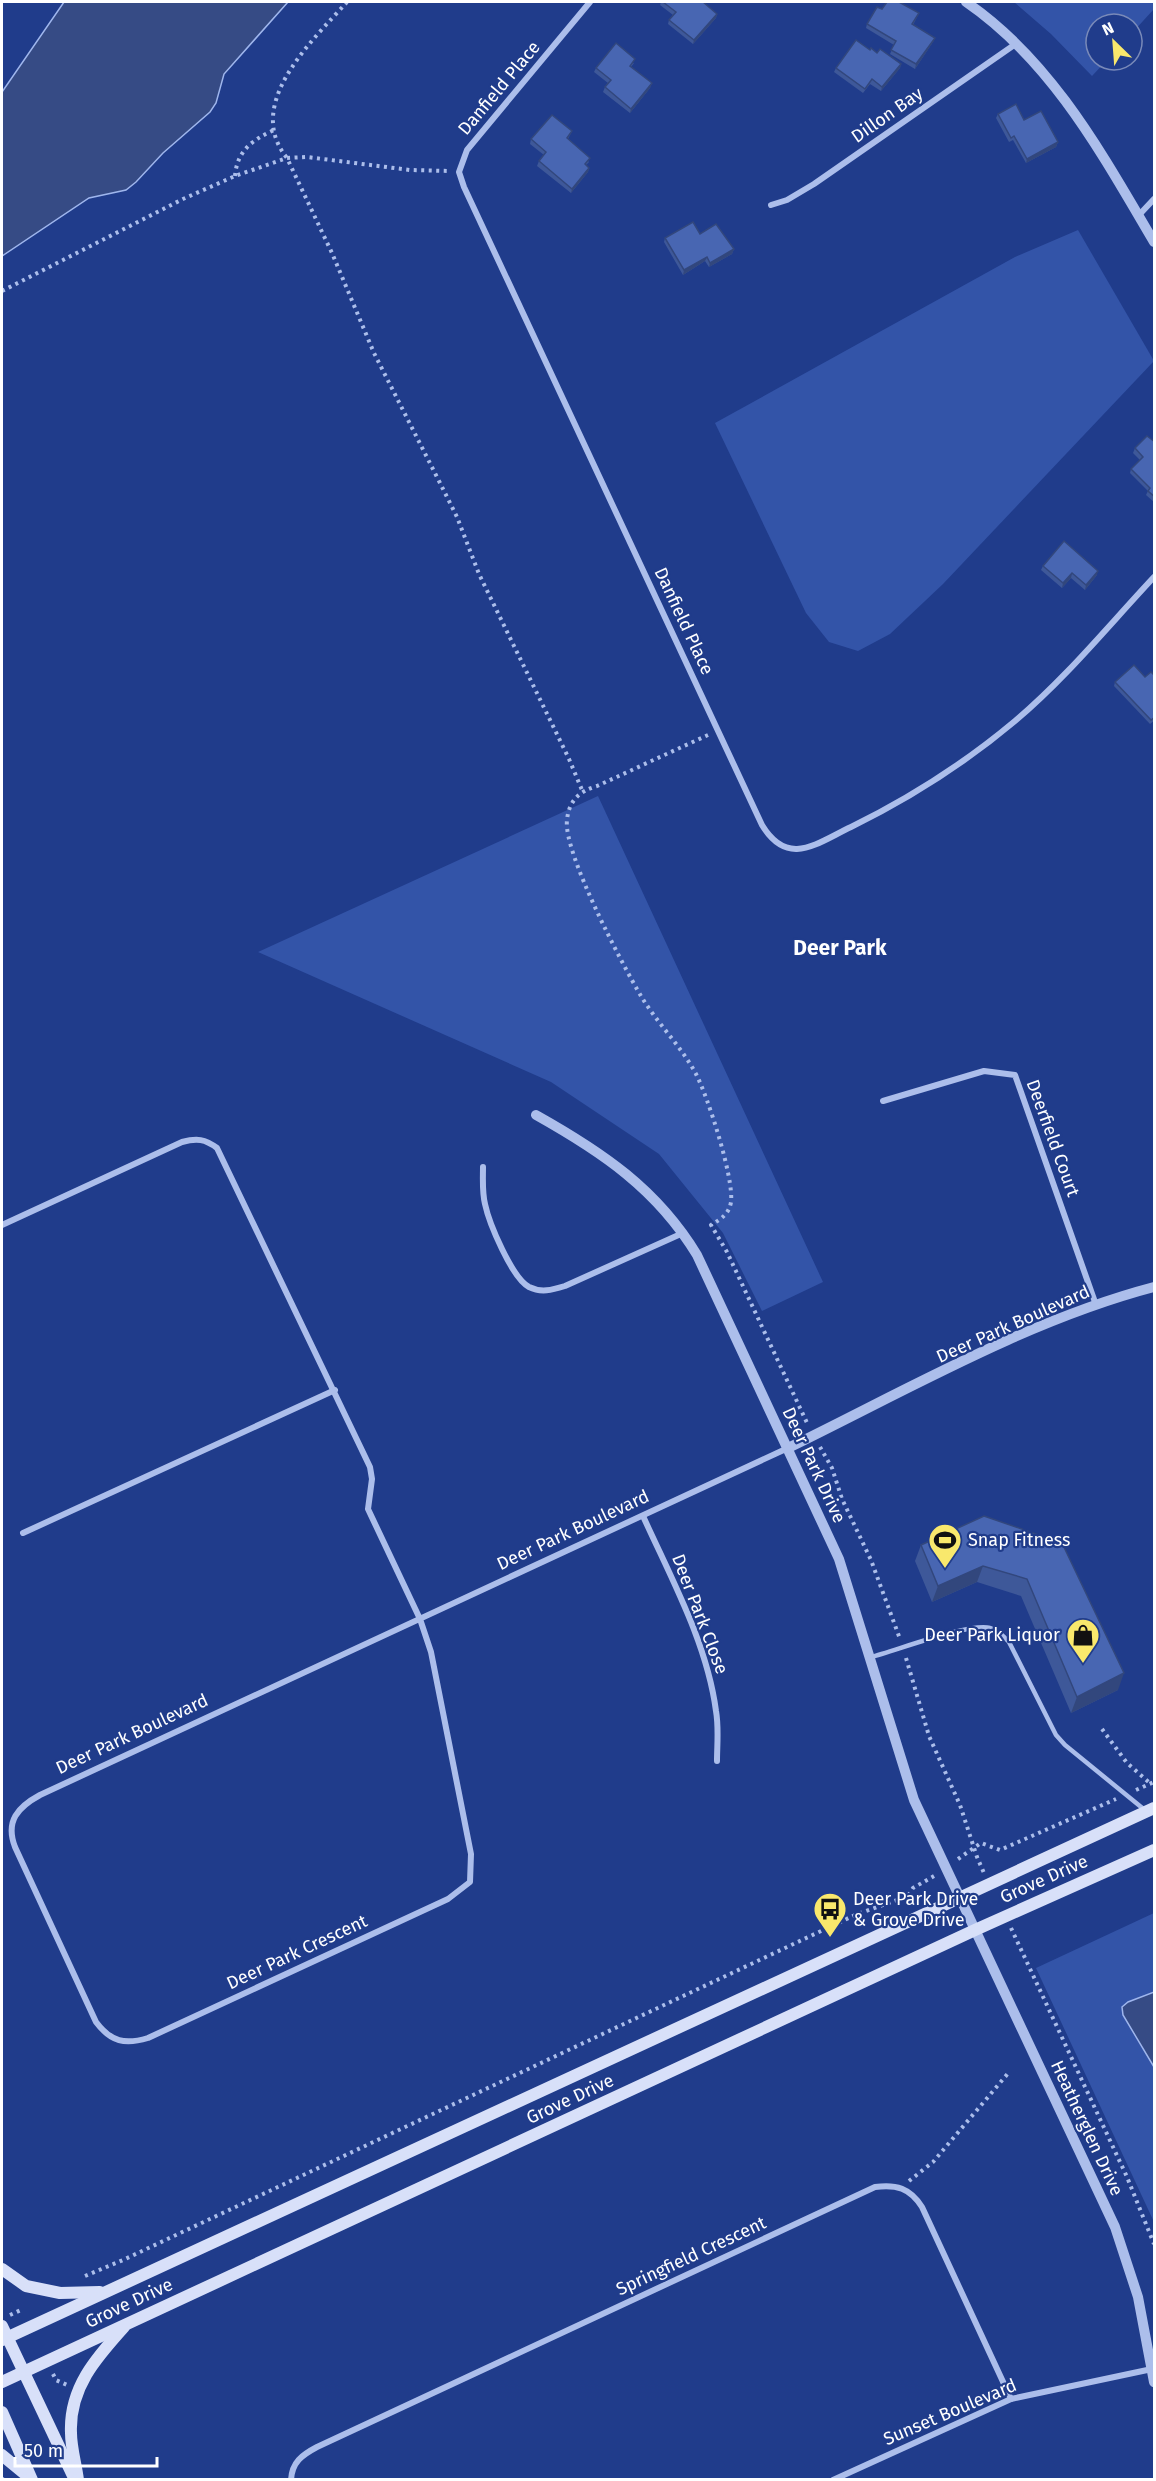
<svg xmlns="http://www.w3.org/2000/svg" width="1156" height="2481" viewBox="0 0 1156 2481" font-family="'Fira Sans',sans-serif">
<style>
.green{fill:#3354a8}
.water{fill:#364b85;stroke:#9fb6ed;stroke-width:1.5}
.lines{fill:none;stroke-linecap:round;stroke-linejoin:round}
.path{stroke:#acbeeb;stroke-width:4;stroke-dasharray:3 4.5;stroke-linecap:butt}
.service{stroke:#acbeeb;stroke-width:4.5}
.minor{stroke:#acbeeb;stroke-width:6}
.tertiary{stroke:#acbeeb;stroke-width:10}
.secondary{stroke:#d8e0f9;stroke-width:12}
.wall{fill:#3e5899}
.shaded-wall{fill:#32477d}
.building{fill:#4866b2;stroke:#32477d;stroke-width:1.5}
.labels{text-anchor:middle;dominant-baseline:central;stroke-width:4.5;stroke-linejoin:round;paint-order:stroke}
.street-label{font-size:18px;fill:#fff;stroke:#203c8b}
.poi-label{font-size:18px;fill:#fff;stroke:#203c8b;text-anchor:start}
.quarter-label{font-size:21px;font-weight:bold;fill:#fff;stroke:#203c8b}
</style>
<rect width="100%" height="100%" fill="#203c8b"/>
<g class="green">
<path d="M1014,2h140v7l-22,24v-9h-36v36h11l-15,16 -41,-42z"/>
<path d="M1078,230l76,131 -211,223 -53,50 -32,17 -29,-9 -23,-29 -91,-190 300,-166z"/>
<path d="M598,796l225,486 -61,29 -39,-78 -64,-79 -108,-72 -293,-130z"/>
<path d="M1154,1913v309l-118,-254z"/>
</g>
<g class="water">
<path d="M64,2h224l-64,72 -8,29 -6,9 -47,41 -27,29 -10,8 -37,8 -87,58v-164z"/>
<path d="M1154,1992v75l-31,-52 -1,-8 6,-5z"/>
</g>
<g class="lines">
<g class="path">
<path d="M347,2c-34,38 -104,102 -60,156l45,95 42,100 66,130 17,34 22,57 90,185 13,31"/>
<path d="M235,176c2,-25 17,-36 39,-46"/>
<path d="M2,291l181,-92 52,-23 52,-18 20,-1 103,13 39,1"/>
<path d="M708,735l-111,51c-17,5 -28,14 -30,34 -4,32 55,144 74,176 16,27 40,50 55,78 12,23 38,104 35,128 -2,12 -10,17 -20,23l16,27 81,173"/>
<path d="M820,1447l12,21 10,31 29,61 29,79"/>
<path d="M906,1658l23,78 31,69 17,52 7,16"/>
<path d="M1102,1729l25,34 24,21"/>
<path d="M1136,1790l18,-8"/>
<path d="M958,1859l23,-16 19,7 116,-51"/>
<path d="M1011,1928l116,249 27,67"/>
<path d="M909,2181l24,-19 77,-91"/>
<path d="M85,2276l38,-16 732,-345 53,-19 5,-8 21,-12"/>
<path d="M10,2315l13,-6"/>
<path d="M53,2374l3,6 11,5"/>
<path d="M2,2478l1,2"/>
</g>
<path class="service" d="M871,1657c24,-6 100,-35 119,-29 8,2 13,8 19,14l47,93 9,10 81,66"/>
<g class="minor">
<path d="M590,2l-123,148 -8,22 5,15 298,638c26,43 55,18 89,2 59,-29 114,-64 164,-106 51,-43 94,-96 139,-144"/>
<path d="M771,205l16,-5 27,-16 203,-141"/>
<path d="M1139,215l15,-16"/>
<path d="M883,1101l101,-30 31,4 81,230"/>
<path d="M483,1167c0,12 -1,25 2,37 4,19 27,74 44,83 12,6 23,3 36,-1l118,-53"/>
<path d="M2,1225l180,-83c15,-4 23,-3 35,6l153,319 2,12 -4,30 52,110 11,33 40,202 -1,28 -22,17 -300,139c-23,7 -37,4 -52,-16l-81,-175c-10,-26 3,-40 25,-52l748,-347"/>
<path d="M643,1516c28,62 64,127 73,195 3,17 1,34 1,50"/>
<path d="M23,1533l312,-143"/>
<path d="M291,2480c1,-18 11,-25 26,-33l558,-260c21,-3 35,1 47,20l89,192"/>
<path d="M833,2480l178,-81 141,-30"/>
</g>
<g class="tertiary">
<path d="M966,2c86,59 136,152 188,240"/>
<path d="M536,1115c66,37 121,74 161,140l142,304 75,241 201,427 23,70 16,85"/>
<path d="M788,1448c117,-57 240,-128 366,-161"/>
</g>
<g class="secondary">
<path d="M2,2269l24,17 34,7 40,-1"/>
<path d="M2,2326l72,152"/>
<path d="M2,2340l1152,-532"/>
<path d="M2,2382l973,-452 179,-80"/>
<path d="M2,2412l30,68"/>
<path d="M2,2455l29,24"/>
<path d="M78,2480c-2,-16 -7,-32 -7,-47 -2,-45 25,-75 53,-106"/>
</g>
</g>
<g class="wall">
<path d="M661,2h42l14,12 -1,4 -23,26 -25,-20 1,-4 4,-5 -13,-10z"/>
<path d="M882,9l37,4 -6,12 22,13 -2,4 -18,27 -25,-15 4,-9 -28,-17 1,-4z"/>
<path d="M870,50l7,3 24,11 -1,4 -19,23 -11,-7 -7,9 -29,-21 2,-4z"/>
<path d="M634,63l-3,4 21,16 -2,5 -20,25 -27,-21 2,-5 3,-4 -14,-11 2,-4z"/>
<path d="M998,114l26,6 34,22 -2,5 -30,16 -13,-23 -4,2 -13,-24z"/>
<path d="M572,131l-4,8 21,23 -3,3 3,3 -1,4 -17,21 -34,-27 2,-5 5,-6 -14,-11 1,-5z"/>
<path d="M700,234l34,15 -2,5 -23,13 -4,-6 -22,14 -19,-33 1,-4z"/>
<path d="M1155,442v61l-9,-8 2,-4 -18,-18 1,-4 9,-9 -7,-7 2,-5z"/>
<path d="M1043,566l54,9 -12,15 -14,-12 -9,10 -21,-18z"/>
<path d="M1155,676v44l-5,4 -36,-38 1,-4z"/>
<path d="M984,1516l134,174 -47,23 -50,-117 -44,-14 -45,20 -17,-41 6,-16z"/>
</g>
<g class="shaded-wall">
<path d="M717,14l-1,4 -23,26 1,-4z"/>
<path d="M935,38l-2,4 -18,27 1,-5z"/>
<path d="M901,64l-1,4 -19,23 1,-4z"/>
<path d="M652,83l-2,5 -20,25 1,-4z"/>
<path d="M1058,142l-2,5 -30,16 1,-4z"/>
<path d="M589,168l-1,4 -17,21 1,-4z"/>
<path d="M734,249l-2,5 -23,13 1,-4z"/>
<path d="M707,257l-2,4 -22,14 1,-5z"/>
<path d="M1098,571l-1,4 -12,15 1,-5z"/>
<path d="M1072,573l-1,5 -9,10 1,-5z"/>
<path d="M983,1566l-6,16 -45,20 6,-16z"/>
<path d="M1124,1673l-6,17 -47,23 6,-16z"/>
</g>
<g class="building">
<path d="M663,2h40l14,12 -23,26 -25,-20 7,-8z"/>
<path d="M887,2h12l20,11 -7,11 23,14 -19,26 -25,-14 5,-9 -29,-17 10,-17 5,2z"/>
<path d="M856,40l14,10 1,-2 6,5 3,-4 21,15 -19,23 -10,-8 -7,10 -29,-21z"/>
<path d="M616,43l19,16 -5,7 22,17 -21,26 -26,-22 6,-7 -15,-12z"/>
<path d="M1016,104l8,16 17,-9 17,31 -31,17 -13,-23 -3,2 -13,-24z"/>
<path d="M552,115l20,16 -5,7 23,20 -5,6 4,4 -17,21 -33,-28 7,-9 -15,-13z"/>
<path d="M693,222l7,12 16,-10 18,25 -24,14 -3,-6 -23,13 -19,-32z"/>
<path d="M1147,436l8,6v55l-7,-6 2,-3 -19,-19 12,-12 -8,-9z"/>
<path d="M1064,541l34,30 -12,14 -14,-12 -9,10 -20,-17z"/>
<path d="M1134,665l11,12 6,-5 4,4v41l-4,3 -36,-38z"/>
<path d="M984,1516l78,27 62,130 -47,24 -50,-118 -44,-13 -45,20 -17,-41z"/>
</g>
<defs>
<symbol id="stadium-pin" viewBox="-11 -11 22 30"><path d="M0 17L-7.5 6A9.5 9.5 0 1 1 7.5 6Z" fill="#f9e86c" stroke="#203c8b"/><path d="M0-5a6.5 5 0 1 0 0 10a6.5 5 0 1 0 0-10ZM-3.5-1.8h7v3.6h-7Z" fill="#111"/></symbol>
<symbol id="shop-pin" viewBox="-11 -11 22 30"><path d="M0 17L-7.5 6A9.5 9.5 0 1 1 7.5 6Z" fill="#f9e86c" stroke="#203c8b"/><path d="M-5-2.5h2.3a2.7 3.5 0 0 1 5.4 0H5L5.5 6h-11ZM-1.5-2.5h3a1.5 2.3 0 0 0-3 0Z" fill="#111"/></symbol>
<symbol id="bus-pin" viewBox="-11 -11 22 30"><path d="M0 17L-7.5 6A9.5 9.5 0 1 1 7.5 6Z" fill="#f9e86c" stroke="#203c8b"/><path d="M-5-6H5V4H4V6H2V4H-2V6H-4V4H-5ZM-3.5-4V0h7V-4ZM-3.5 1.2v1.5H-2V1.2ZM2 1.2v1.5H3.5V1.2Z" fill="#111"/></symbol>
</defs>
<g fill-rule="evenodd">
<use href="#stadium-pin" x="926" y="1521" width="38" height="52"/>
<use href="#shop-pin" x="1064" y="1616" width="38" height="52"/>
<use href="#bus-pin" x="811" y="1890" width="38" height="52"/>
</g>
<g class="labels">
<g class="street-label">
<text transform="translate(499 88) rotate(-50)">Danfield Place</text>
<text transform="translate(887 115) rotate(-35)">Dillon Bay</text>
<text transform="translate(684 621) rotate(65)">Danfield Place</text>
<text transform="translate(1053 1138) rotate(70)">Deerfield Court</text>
<text transform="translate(1013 1324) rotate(-24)">Deer Park Boulevard</text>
<text transform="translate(814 1465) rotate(65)">Deer Park Drive</text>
<text transform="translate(573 1530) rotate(-25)">Deer Park Boulevard</text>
<text transform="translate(700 1614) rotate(69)">Deer Park Close</text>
<text transform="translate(132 1734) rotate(-25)">Deer Park Boulevard</text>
<text transform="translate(1044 1879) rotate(-24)">Grove Drive</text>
<text transform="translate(297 1952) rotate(-25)">Deer Park Crescent</text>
<text transform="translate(570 2099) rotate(-25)">Grove Drive</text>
<text transform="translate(1087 2128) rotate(65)">Heatherglen Drive</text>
<text transform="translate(691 2256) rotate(-25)">Springfield Crescent</text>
<text transform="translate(129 2303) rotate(-25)">Grove Drive</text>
<text transform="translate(950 2412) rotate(-23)">Sunset Boulevard</text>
</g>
<g class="poi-label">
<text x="968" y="1540">Snap Fitness</text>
<text x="1060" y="1635" text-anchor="end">Deer Park Liquor</text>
<text x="853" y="1899">Deer Park Drive<tspan x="853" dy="21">&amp; Grove Drive</tspan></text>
</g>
<g class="quarter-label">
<text x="840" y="948">Deer Park</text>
</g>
</g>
<rect width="1156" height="2481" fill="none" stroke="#ffffff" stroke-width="6"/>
<g transform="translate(1114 42) rotate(335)"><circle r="28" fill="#203c8b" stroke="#798ab9" stroke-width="1.5"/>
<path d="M0-4.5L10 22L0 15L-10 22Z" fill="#f9e86c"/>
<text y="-9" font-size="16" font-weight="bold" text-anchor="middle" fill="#ffffff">N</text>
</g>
<path d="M15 2457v9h142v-9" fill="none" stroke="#ffffff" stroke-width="3"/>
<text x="24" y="2457" font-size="18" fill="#ffffff" stroke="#203c8b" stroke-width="4.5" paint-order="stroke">50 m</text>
</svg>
